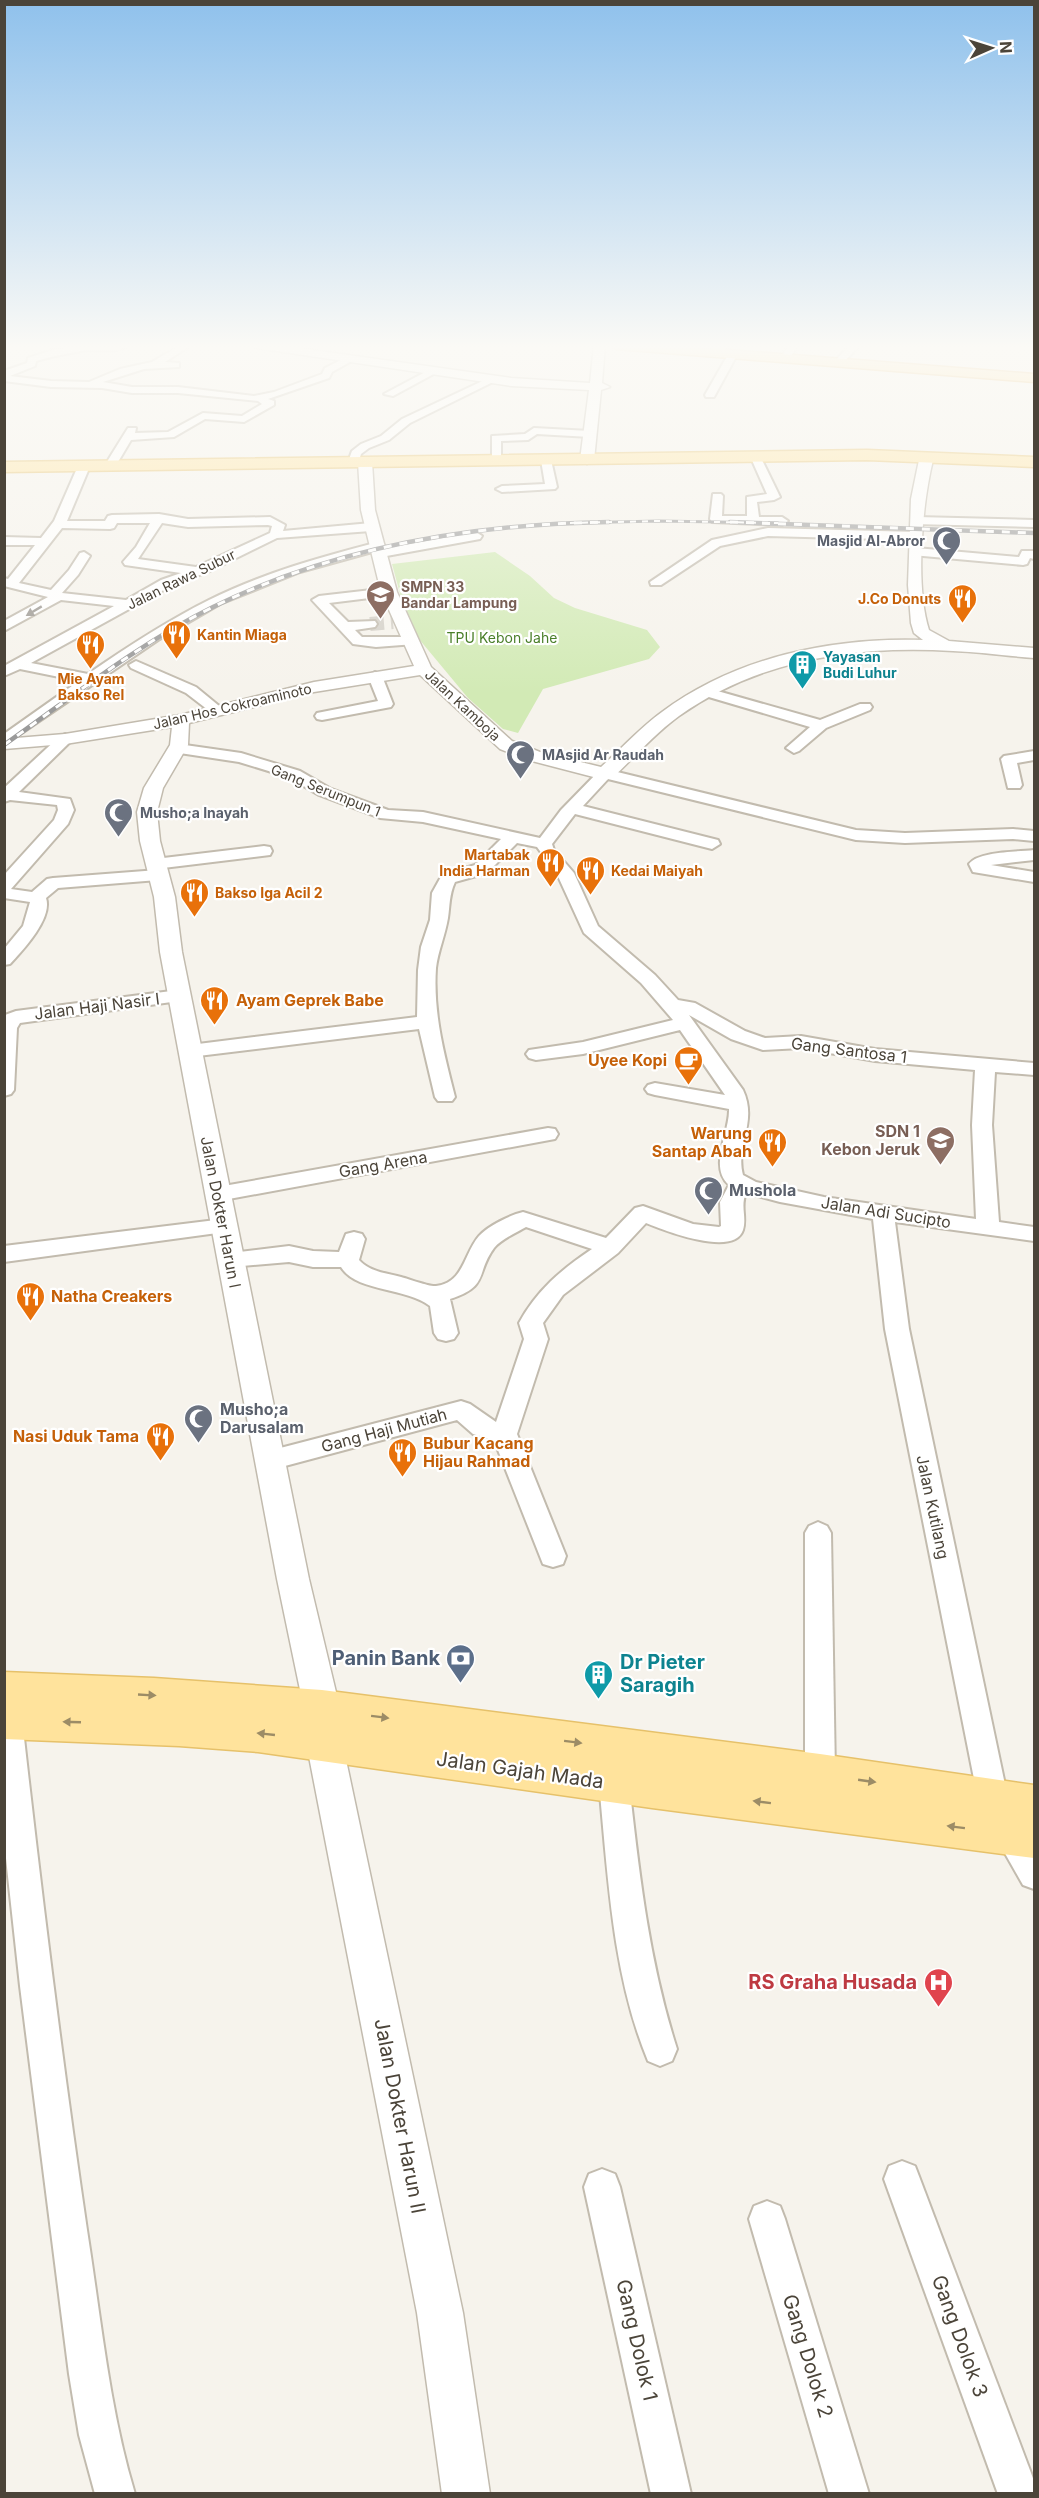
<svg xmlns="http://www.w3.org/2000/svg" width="1039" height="2498" viewBox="0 0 1039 2498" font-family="Inter,sans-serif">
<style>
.green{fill:#d2eab5}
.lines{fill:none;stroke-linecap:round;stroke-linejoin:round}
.minor-tunnel{stroke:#d4d0c8;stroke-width:14;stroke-dasharray:14 7;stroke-linecap:butt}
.minor-casing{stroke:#c2bbae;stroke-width:4}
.tertiary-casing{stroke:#c2bbae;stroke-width:3}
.secondary-casing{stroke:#d6c79b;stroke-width:2}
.primary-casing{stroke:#e6c16a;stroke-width:3}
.trunk-casing{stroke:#e0a43c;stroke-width:3}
.minor{fill:#fff;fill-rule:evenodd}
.tertiary{fill:#fff;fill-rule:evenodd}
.secondary{fill:#fff3cd;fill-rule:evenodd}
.primary{fill:#ffe39c;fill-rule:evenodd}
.trunk{fill:#ffd985;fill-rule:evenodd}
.rail-far1-casing{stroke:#9a9a9a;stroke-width:3}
.rail-casing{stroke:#9a9a9a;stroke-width:4.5}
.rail-far1{stroke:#fff;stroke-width:2;stroke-dasharray:6;stroke-linecap:butt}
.rail{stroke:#fff;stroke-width:3;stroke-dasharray:8;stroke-linecap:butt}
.oneway{fill:#9c9892}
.oneway2{fill:#9c8c66}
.labels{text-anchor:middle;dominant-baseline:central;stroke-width:4.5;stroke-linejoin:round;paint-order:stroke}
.far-worship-label{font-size:14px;font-weight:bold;fill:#5b616d;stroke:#fff;text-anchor:start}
.far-street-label{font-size:14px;fill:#4b4439;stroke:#fff}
.far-education-label{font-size:14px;font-weight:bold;fill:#785e54;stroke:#fff;text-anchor:start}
.far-food-label{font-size:14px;font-weight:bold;fill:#c56008;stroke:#fff;text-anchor:start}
.far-park-label{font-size:14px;fill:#4a7f2a;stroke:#fff}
.far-culture-label{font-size:14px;font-weight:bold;fill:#0d838f;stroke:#fff;text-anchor:start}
.food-label{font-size:16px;font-weight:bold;fill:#c56008;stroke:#fff;text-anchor:start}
.street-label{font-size:16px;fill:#4b4439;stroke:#fff}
.education-label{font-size:16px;font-weight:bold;fill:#785e54;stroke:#fff;text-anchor:end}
.worship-label{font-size:16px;font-weight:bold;fill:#5b616d;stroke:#fff;text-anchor:start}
.near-service-label{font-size:20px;font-weight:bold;fill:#4e5e75;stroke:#fff;text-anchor:end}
.near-culture-label{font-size:20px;font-weight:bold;fill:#0d838f;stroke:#fff;text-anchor:start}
.near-street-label{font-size:20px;fill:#4b4439;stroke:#fff}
.near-health-label{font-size:20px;font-weight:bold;fill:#be3a42;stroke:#fff;text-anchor:end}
</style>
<rect width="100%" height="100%" fill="#f6f3ec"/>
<path class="green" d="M495,552l35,24 24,22 21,10 72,22 13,17 -11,12 -106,30 -25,44 -15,-4 -35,-31 -59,-71 -17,-63z"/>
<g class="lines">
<path class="minor-tunnel" d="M370,624l23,-2"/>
<defs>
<g id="minor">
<path d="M88,345h41c-13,9 -28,4 -42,5 -17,3 -34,6 -51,11l-1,5 -25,10 41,5 38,1 31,-13 32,-7 29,-17h10l-26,17 14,1v4l-35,2 -41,13 29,5h46l76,9 20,-4 48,-18 3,-6 24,-12 8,2 -25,14 -3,6 -61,21 6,2v4l-30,17 -39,-3 -31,18 -43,3 -16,27 -4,1 -6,-3 23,-37h8l-1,5 33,-1 35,-19 39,3 20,-12 -4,-3 -80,-8h-46l-30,-5 -51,-1 -47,-6v-10l23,-8 1,-5 25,-8z"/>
<path d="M789,345h9l-10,16h-6l-2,-2z"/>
<path d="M850,345h10l-19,20h-6v-4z"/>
<path d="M729,353l8,2 -23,42h-8l-1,-2z"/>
<path d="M433,368l8,2 -48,26 -9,-2z"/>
<path d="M491,377l8,2 -89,44 -21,17 -20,8 -8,6 -3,10 -4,1 -6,-3 4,-11 9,-7 20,-8 21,-17z"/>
<path d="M534,428l56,3 5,3 -5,3 -53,-3 -9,6 -27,1v20l-5,3 -4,-1v-27l33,-2z"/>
<path d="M756,455l5,3 19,39 -6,3 -17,2 2,15h23l6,4 -6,4 -70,-3 -2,-3 3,-25h8l2,2 -1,20h25v-19l20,-3 -16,-36z"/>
<path d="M546,457l5,3 6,27 -2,2 -53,3 -6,-3 6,-3 43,-2 -4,-24z"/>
<path d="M84,463l6,3 -23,55h38l3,-5 4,-1 47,-1 29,5 82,-2 15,8 -2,6 88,-8 6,4 -6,4 -94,7 -67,33 -39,15 -140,77 57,11c39,-27 79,-53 121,-74 54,-27 112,-43 170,-58l6,4 -2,3 -83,23 -80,32 -62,36 -154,105v-11l75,-53 -59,-12 -16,7v-10l110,-60 -53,-6 -57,31v-10l44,-24 -44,-11v-8l4,1 27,-34h-31v-8l37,1 13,-17 24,-55zM117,523h33l-14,24 -13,15 2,3 56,8 -20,7 -35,20 -64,-7 16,-18 12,-19 -6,-4 -4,1 -11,17 -18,20 -32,-7 43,-55 48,1 4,-1zM162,523l26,4 80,-2 4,1 -2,7 -74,34 -58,-8z"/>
<path d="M917,517l117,3v7l-121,-3v-6z"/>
<path d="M768,528l148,4 6,4 -6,4 -148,-4 -48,10 -59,39h-10l-1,-3 62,-42z"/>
<path d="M476,532l6,4 -2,3 -99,18 -6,-4 6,-4z"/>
<path d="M916,548l103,9 3,-6h12v8l-4,-1 -3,6 -4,1 -111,-10 -2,-3 2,-3z"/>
<path d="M389,588l5,1 1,3 -1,3 -65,8 19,19 27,-1 2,3 -2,3 -20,3 7,7h48l7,4 -2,3 -39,3 -23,-3 -41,-44 7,-4z"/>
<path d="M136,661l60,26 28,23 -2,3h-10l-26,-20 -55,-25 -2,-3z"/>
<path d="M375,672l7,4 11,28 -2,3 -69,13 -5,-1 -2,-3 2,-3 61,-12 -10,-25z"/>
<path d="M707,688l113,32 40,-16h10l2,3 -2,3 -44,18 -27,23 -5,2 -8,-5 24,-21 -108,-32 -2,-3z"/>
<path d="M65,734l8,5 -3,3 -51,50 51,7 4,11 -6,14 -57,65 21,3 15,-13 6,-1 105,-8 6,1 3,4 -3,4 -6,1 -100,8 -12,10c7,20 -23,52 -36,66l-6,1v-16l19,-23 7,-24 -26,-4v-23l50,-55 4,-10 -1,-5 -47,-5 -6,2v-14l56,-52z"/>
<path d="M178,744l63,9 59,18 31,18 57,21 35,2 117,26 21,-28 38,-39 6,-2 251,61 49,3 108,-4 21,2v10l-21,-2 -108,4 -49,-3 -248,-61 -25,27 135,34 2,4 -8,5 -137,-35 -23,30 2,6 20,23 24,53 57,49 23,25 17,3 50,28 20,7 36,-2 74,13 159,14v12l-39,-3 -3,53 7,97 35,5v14l-139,-19 14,107 99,470 -4,10 -11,4 -11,-4 -4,-10 -93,-470 -12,-110 -93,-17 -34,-9c-6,13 1,24 -3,37 -9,28 -80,0 -97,-7l-28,30 -55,42 -20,28 5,16 -31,95 49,122 -3,8 -10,3 -10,-3 -49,-124 -21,-6 -16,-14 -187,50 -9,-3 -4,-7 4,-7 200,-52 9,3 26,18 28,-83 -5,-16c18,-33 42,-53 73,-74l-66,-22c-10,6 -25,12 -32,21 -19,26 -4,38 -44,51l8,34 -4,6 -8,2 -8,-2 -4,-6 -4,-27c-25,-19 -74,-14 -89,-39h-28l-24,-5 -58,5 -8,-3 -3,-5 3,-5 66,-8 24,5 26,1 7,-18 8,-2 8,2 3,5 -6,21c11,12 27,13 42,17 8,2 29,10 35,9 28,-3 28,-33 43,-50 9,-10 31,-21 44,-24l83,26 29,-30 8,-2 50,18 26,3 2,-1 -1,-24 9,-17c-21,-18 1,-53 0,-76l-74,-14 -7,-2 -3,-4 3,-4 7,-2 70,12 -45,-65 -97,24 -47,6 -7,-2 -3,-4 3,-4 54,-8 90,-22 -32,-37 -57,-50 -27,-59 -20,-27 -20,-4 -30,30 -32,9c-6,13 -5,23 -7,36 -3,18 -10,33 -12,50 -3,45 8,86 19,129l-3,4h-14l-3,-4 -16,-68 -229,28 -7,-2 -3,-4 3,-4 7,-2 227,-28 1,-47 3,-23 9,-27 2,-27 10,-18 33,-10 26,-26 -78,-17 -43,-4 -61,-23 -31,-18 -49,-15 -66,-10 -3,-3zM689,1015l42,24 32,11 38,-2 74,13 100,9 -3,55 4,94 -152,-22 -68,-15 -13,-7c-8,-30 15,-53 0,-85z"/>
<path d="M1034,751v9l-17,3 5,22 -2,3h-12l-7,-29 3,-3z"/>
<path d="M264,846l6,1 2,4 -2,4 -115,14 -8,-5 8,-5z"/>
<path d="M1034,850v10l-43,5 43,7v10l-61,-10 -4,-8c10,-13 49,-12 65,-14z"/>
<path d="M179,990l7,2 2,4 -2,4 -166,23 -3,5 -3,62 -3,4 -7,2 1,-81 11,-4z"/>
<path d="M548,1128l7,1 3,5 -3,5 -337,62 -8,-2 -3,-5 3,-5 8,-2z"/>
<path d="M224,1219l8,2 3,5 -3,5 -228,31v-16z"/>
<path d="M818,1522l9,4 4,7 4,241 -4,10 -11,4 -11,-4 -4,-10v-241l4,-7z"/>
<path d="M7,1707l10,4 5,9c19,170 40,340 65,510 14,88 22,178 48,264h-40l-16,-59 -10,-61 -49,-388 -16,-146v-132z"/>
<path d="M614,1769l11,4 4,10c10,90 20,179 48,266l-5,12 -12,5 -12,-5c-36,-87 -40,-186 -49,-278l4,-10z"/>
<path d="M1010,1820c28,10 27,44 24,69l-11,-4 -29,-51 5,-10z"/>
<path d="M902,2161l13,5 5,13 114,302v13h-36l-114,-315 5,-13z"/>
<path d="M602,2169l13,5 5,13 71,307h-40l-67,-307 5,-13z"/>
<path d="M767,2201l13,5 5,13 84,275h-40l-80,-275 5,-13z"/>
</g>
<g id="tertiary">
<path d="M250,345h27l234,33 79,5 4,-38h11l-3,38 8,4 -9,3 -7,70 -7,4 -7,-4 9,-70 -78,-4 -255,-38z"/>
<path d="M926,456l7,4c-11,45 -18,126 -4,170l20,11 85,7v10c-27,-2 -54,-6 -81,-7 -97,-6 -194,8 -274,65 -25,18 -45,42 -67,62l-7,2 -77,-20 -28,-11 -80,-74 -106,17 -125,31 -1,22 -25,43 -6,24 3,29 15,56 7,55 127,627 31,130 -6,11 -12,4 -12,-4 -6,-11 -27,-130 -117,-627 -6,-55 -14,-56 -3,-29 7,-24 26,-43 2,-18 -107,17 -61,5v-10l61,-5 115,-19 134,-33 100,-16 -33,-74 -20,-82 -3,-48 7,-4 7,4 3,48 22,82 34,75 81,74 28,11 61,15c20,-18 39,-39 61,-55 74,-55 170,-75 261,-72l-9,-7 -3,-10 -3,-38 3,-86 8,-39z"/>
<path d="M324,1725l13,5 5,11 121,572 27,181h-48l-25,-181 -111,-572 5,-11z"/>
</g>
<path id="secondary" d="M715,345h13l-8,11 -5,1 -7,-4z"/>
<g id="primary">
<path d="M867,450l167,7v10l-167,-7 -863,12v-10z"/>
<path d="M4,1672l150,6 168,12 498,64 214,31v73l-382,-50 -394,-56 -79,-6 -175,-7z"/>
</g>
<path id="trunk" d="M609,345h56l369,29v8l-418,-33z"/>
</defs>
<use href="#minor" class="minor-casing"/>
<use href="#tertiary" class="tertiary-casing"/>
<use href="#secondary" class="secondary-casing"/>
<use href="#primary" class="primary-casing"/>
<use href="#trunk" class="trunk-casing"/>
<use href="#minor" class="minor"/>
<use href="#tertiary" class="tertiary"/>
<use href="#secondary" class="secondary"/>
<use href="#primary" class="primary"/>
<use href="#trunk" class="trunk"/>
<defs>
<path id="rail-far1" d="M570,523l89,-2 119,2"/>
<g id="rail">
<path d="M730,522l304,11"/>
<path d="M4,745c68,-48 134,-101 209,-138 122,-60 260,-83 396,-85"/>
</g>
</defs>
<use href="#rail-far1" class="rail-far1-casing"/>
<use href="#rail" class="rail-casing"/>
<use href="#rail-far1" class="rail-far1"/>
<use href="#rail" class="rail"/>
</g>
<defs><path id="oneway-solid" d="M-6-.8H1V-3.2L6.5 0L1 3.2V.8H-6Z" transform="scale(1.5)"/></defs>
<use class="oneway" href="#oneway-solid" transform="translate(34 611) rotate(149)"/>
<g class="oneway2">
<use href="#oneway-solid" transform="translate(147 1695) rotate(3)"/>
<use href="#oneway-solid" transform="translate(380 1717) rotate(7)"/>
<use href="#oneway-solid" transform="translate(72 1722) rotate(-178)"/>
<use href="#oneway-solid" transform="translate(266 1734) rotate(-174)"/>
<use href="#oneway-solid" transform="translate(573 1742) rotate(7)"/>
<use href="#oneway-solid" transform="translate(867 1781) rotate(8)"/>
<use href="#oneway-solid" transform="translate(762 1802) rotate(-173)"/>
<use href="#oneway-solid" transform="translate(956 1827) rotate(-173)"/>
</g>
<linearGradient id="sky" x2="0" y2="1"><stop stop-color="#8fc1ec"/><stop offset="0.5" stop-color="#fbfaf6"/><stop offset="1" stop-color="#fbfaf6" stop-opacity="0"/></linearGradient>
<rect width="1039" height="694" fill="url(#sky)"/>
<defs>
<symbol id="mosque-pin" viewBox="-11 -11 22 30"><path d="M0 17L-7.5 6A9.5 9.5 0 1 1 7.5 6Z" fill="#6b7280" stroke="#fff"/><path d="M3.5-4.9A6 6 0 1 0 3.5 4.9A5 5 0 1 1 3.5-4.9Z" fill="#fff"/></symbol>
<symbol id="school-pin" viewBox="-11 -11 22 30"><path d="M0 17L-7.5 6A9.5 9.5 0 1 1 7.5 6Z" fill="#8d6e63" stroke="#fff"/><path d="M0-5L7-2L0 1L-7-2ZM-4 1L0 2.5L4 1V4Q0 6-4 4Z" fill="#fff"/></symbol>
<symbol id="restaurant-pin" viewBox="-11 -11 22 30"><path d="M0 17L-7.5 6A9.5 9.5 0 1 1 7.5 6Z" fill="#e8710a" stroke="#fff"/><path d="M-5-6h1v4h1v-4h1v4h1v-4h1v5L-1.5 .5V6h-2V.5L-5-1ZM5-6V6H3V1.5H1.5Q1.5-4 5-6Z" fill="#fff"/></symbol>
<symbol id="building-pin" viewBox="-11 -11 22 30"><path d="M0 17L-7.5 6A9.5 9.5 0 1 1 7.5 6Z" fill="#0f9aa8" stroke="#fff"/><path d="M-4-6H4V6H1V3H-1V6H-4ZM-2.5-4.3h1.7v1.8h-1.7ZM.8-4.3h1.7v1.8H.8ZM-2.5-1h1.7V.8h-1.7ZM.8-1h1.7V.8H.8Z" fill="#fff"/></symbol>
<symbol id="cafe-pin" viewBox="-11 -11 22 30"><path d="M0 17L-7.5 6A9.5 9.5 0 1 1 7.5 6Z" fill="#e8710a" stroke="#fff"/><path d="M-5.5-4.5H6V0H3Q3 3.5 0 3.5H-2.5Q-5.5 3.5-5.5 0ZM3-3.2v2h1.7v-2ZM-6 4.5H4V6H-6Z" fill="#fff"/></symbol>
<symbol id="bank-pin" viewBox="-11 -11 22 30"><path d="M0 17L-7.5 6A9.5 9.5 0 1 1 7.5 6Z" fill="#5c6f8a" stroke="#fff"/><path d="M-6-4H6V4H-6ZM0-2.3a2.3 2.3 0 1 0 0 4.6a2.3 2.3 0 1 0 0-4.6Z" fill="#fff"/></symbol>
<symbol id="hospital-pin" viewBox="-11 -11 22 30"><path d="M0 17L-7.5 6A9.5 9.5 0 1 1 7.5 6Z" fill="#e0444e" stroke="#fff"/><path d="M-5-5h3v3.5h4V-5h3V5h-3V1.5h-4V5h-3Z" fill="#fff"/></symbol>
</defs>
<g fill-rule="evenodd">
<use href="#mosque-pin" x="930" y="524" width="33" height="45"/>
<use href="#school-pin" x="364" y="578" width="33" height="45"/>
<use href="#restaurant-pin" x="946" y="582" width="33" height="45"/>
<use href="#restaurant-pin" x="160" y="618" width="33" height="45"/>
<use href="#restaurant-pin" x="74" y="628" width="33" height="45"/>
<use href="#building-pin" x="786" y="648" width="33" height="45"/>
<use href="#mosque-pin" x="504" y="738" width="33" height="45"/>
<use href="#mosque-pin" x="102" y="796" width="33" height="45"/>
<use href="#restaurant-pin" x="534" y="846" width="33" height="45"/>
<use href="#restaurant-pin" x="574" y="854" width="33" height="45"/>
<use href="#restaurant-pin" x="178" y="876" width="33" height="45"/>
<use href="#restaurant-pin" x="198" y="984" width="33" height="45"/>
<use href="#cafe-pin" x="672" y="1044" width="33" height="45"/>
<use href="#school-pin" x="924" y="1124" width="33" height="45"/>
<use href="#restaurant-pin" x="756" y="1126" width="33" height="45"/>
<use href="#mosque-pin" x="692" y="1174" width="33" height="45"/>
<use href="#restaurant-pin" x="14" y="1280" width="33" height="45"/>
<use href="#mosque-pin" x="182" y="1402" width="33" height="45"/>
<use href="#restaurant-pin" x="144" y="1420" width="33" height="45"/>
<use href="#restaurant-pin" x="386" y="1436" width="33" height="45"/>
<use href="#bank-pin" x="444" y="1642" width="33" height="45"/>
<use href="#building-pin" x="582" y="1658" width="33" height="45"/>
<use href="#hospital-pin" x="922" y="1966" width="33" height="45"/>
</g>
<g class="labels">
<g class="far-worship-label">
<text x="925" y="540" text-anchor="end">Masjid Al-Abror</text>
<text x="542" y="754">MAsjid Ar Raudah</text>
<text x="140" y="812">Musho;a Inayah</text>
</g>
<g class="far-street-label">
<text transform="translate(181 579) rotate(-26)">Jalan Rawa Subur</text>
<text transform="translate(463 705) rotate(43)">Jalan Kamboja</text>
<text transform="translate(232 706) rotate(-13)">Jalan Hos Cokroaminoto</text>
<text transform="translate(326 790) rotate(22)">Gang Serumpun 1</text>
</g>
<g class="far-education-label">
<text x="401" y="586">SMPN 33<tspan x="401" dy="16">Bandar Lampung</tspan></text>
</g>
<g class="far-food-label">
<text x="941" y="598" text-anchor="end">J.Co Donuts</text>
<text x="197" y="634">Kantin Miaga</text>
<text x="91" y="678" text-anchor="middle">Mie Ayam<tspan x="91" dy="16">Bakso Rel</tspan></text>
<text x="530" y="854" text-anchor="end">Martabak<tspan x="530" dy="16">India Harman</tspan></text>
<text x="611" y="870">Kedai Maiyah</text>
<text x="215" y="892">Bakso Iga Acil 2</text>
</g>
<g class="far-park-label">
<text x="502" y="637">TPU Kebon Jahe</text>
</g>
<g class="far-culture-label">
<text x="823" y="656">Yayasan<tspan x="823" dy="16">Budi Luhur</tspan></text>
</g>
<g class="food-label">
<text x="236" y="1000">Ayam Geprek Babe</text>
<text x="667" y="1060" text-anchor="end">Uyee Kopi</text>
<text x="752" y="1133" text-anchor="end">Warung<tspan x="752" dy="18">Santap Abah</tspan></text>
<text x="51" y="1296">Natha Creakers</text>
<text x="139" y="1436" text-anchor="end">Nasi Uduk Tama</text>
<text x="423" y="1443">Bubur Kacang<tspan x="423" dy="18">Hijau Rahmad</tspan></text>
</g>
<g class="street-label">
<text transform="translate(97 1006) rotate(-7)">Jalan Haji Nasir I</text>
<text transform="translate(849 1050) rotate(7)">Gang Santosa 1</text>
<text transform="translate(383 1164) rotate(-10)">Gang Arena</text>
<text transform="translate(221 1212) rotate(79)">Jalan Dokter Harun I</text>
<text transform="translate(886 1212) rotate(9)">Jalan Adi Sucipto</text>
<text transform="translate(384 1430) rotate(-15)">Gang Haji Mutiah</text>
<text transform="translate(933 1507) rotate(78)">Jalan Kutilang</text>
</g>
<g class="education-label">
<text x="920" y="1131">SDN 1<tspan x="920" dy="18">Kebon Jeruk</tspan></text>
</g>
<g class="worship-label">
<text x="729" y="1190">Mushola</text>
<text x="220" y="1409">Musho;a<tspan x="220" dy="18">Darusalam</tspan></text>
</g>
<g class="near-service-label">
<text x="440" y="1658">Panin Bank</text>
</g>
<g class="near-culture-label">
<text x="620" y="1662">Dr Pieter<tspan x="620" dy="23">Saragih</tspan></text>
</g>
<g class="near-street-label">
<text transform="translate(520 1770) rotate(8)">Jalan Gajah Mada</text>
<text transform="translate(400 2116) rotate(79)">Jalan Dokter Harun II</text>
<text transform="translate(960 2336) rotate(70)">Gang Dolok 3</text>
<text transform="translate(637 2340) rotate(77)">Gang Dolok 1</text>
<text transform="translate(808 2356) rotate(73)">Gang Dolok 2</text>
</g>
<g class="near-health-label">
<text x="917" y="1982">RS Graha Husada</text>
</g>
</g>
<rect width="1039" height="2498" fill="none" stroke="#4b4439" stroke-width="12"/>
<g transform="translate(991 48) rotate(87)" stroke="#ffffff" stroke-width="4.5" paint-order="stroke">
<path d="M0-4.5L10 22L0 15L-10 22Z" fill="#4b4439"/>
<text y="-9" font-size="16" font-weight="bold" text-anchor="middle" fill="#4b4439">N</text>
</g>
</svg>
